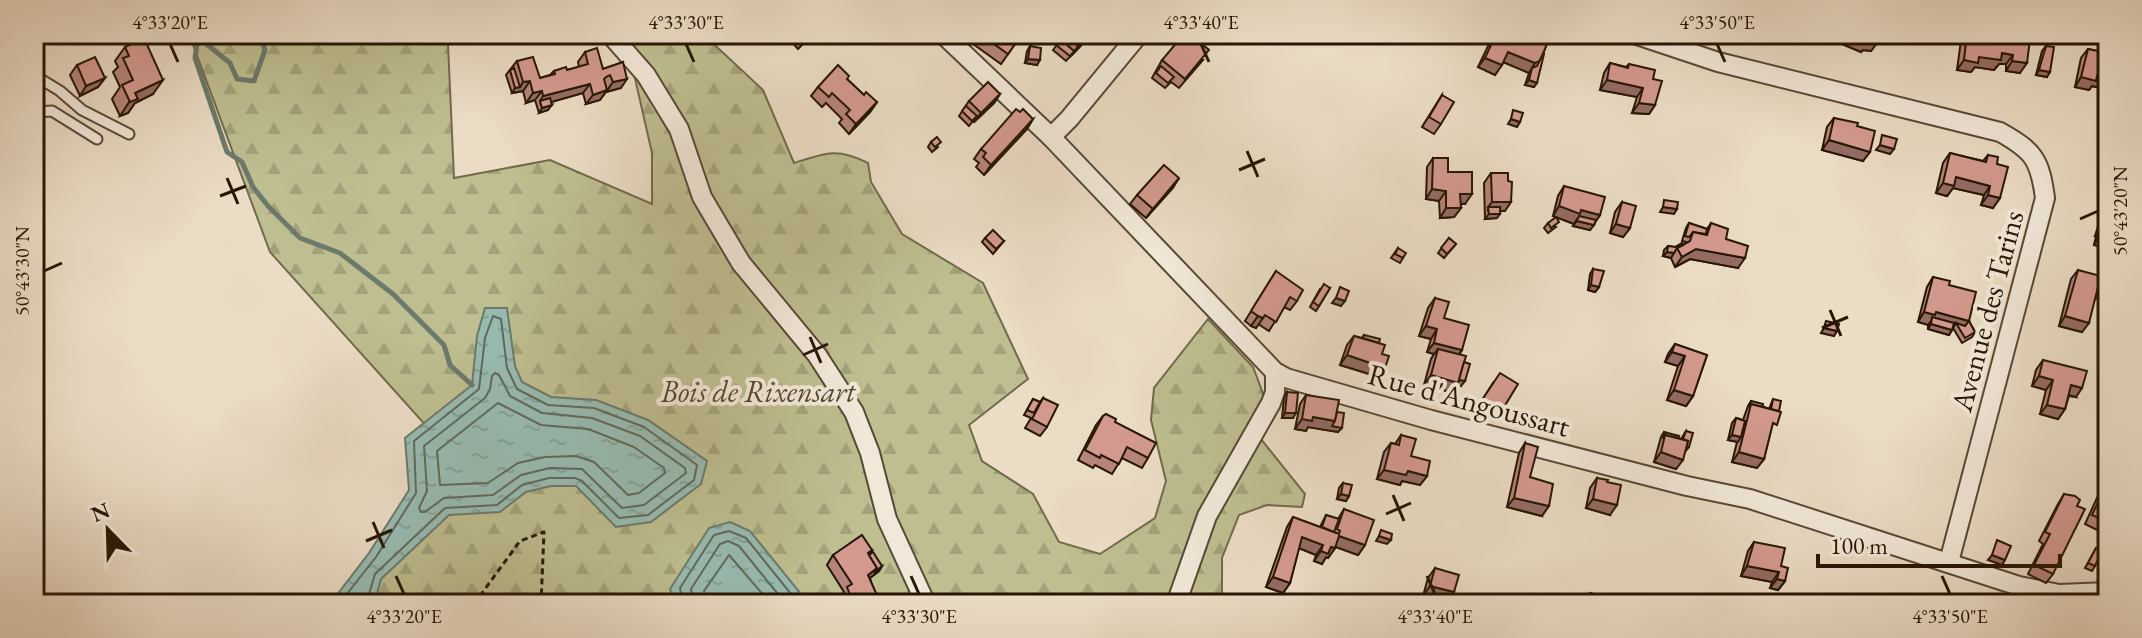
<svg xmlns="http://www.w3.org/2000/svg" width="2142" height="638" viewBox="0 0 2142 638" font-family="'EB Garamond',serif">
<style>
.forest{fill:url(#forest-firs);stroke:#726a4b;stroke-width:2}
.water{fill:url(#water-ripples);stroke:#6b7a6d;stroke-width:2}
.lines{fill:none;stroke-linecap:round;stroke-linejoin:round}
.shore{stroke:#60695c;stroke-width:2}
.stream{stroke:#6b7a6d;stroke-width:5}
.lane-casing{stroke:#584836;stroke-width:13}
.street-casing{stroke:#584836;stroke-width:22}
.path{stroke:#271606;stroke-width:3;stroke-dasharray:6 4;stroke-linecap:butt}
.lane{stroke:#f2e8d9;stroke-width:9}
.street{stroke:#f2e8d9;stroke-width:18}
.wall{fill:#b5847b;stroke:#271606;stroke-width:2}
.shaded-wall{fill:#946b64;stroke:#271606;stroke-width:2}
.building{fill:#d3998f;stroke:#271606;stroke-width:2}
.ticks{fill:none;stroke:#271606;stroke-width:3}
.labels{text-anchor:middle;dominant-baseline:central;stroke-width:8;stroke-linejoin:round;paint-order:stroke}
.street-label{font-size:30px;fill:#271606;stroke:#f2e8d9}
.park-label{font-size:30px;font-style:italic;fill:#54482f;stroke:#f2e8d9}
.neatline{fill:none;stroke:#271606;stroke-width:3}
.ticks-label{font-size:20px;text-anchor:middle;fill:#271606}
</style>
<defs>
<pattern id="forest-firs" width="22" height="20" patternUnits="userSpaceOnUse" patternTransform="scale(2)"><rect width="22" height="20" fill="#bebe90"/><path d="M5 1l3.5 6h-7zM16 11l3.5 6h-7z" fill="#a3a37b"/></pattern>
<pattern id="water-ripples" width="26" height="14" patternUnits="userSpaceOnUse" patternTransform="scale(2)"><rect width="26" height="14" fill="#98bcb2"/><path d="M2 4q2-2 4 0t4 0M15 11q2-2 4 0t4 0" fill="none" stroke="#83a198"/></pattern>
</defs>
<rect width="100%" height="100%" fill="#ebdcc5"/>
<filter id="stains"><feTurbulence type="fractalNoise" baseFrequency=".0025" numOctaves="4"/><feColorMatrix values="0 0 0 0 .2 0 0 0 0 .09 0 0 0 0 .02 0 0 0 .5 -.17"/></filter>
<radialGradient id="worn" r=".72"><stop offset=".6" stop-color="#630" stop-opacity="0"/><stop offset="1" stop-color="#630" stop-opacity=".3"/></radialGradient>
<path class="forest" d="M189,34h273l-14,10 6,134 96,-18 102,44v-51l-18,-79 -33,-40h102l60,56 31,73c31,-10 43,-16 74,0l3,19 31,52 81,49 45,96 -59,46 13,36 51,33 26,48 41,12 55,-36 11,-37 -15,-61 3,-32 54,-69 45,48 14,37 -7,34 45,56 -3,13 -35,-2 -28,10 -17,43v46h-884l118,-145 -186,-207z"/>
<g class="water">
<path d="M485,308h22l8,58 7,16 29,15 45,3 52,20 59,41 -6,23 -50,38 -35,5 -40,-41h-25l-25,6 -26,20 -51,3 -68,64 -7,25h-44l39,-51 40,-63 -4,-52 67,-53 5,-49z"/>
<path d="M730,522l20,9 59,73h-133l-6,-15 39,-61z"/>
</g>
<g class="lines">
<g class="shore">
<path d="M495,373l4,2 11,21 32,17 50,5 48,18 45,32 1,5 -42,32 -22,3 -40,-39 -32,-1 -29,7 -28,20 -49,3 -19,14h-4l-2,-4 8,-17 -3,-45 61,-48 5,-9 2,-13z"/>
<path d="M498,403l43,22 47,4 46,18 30,21 1,5 -26,20 -11,2 -34,-33 -18,-6 -31,1 -27,6 -30,20 -48,2 -3,-34z"/>
<path d="M339,604l37,-47 40,-64 -2,-52 65,-52 6,-51 8,-22 8,3 6,49 10,21 31,16 46,3 50,19 53,38 -3,15 -46,35 -29,3 -37,-37 -7,-3h-26l-27,7 -25,20 -52,3 -70,66 -9,30"/>
<path d="M683,604l-3,-16 34,-53 15,-4 17,7 53,66"/>
<path d="M693,604l-2,-15 29,-45 8,-3 11,5 47,58"/>
<path d="M705,604l-1,-13 25,-36 42,49"/>
</g>
<path class="stream" d="M259,34l6,16 -11,31 -17,-2 -7,-16 -32,-26 -3,21 32,94 15,10 11,25 15,19 32,32 40,15 53,41 51,51 6,20 22,20"/>
<defs>
<g id="lane">
<path d="M34,75l26,16 22,19 47,24"/>
<path d="M34,112l18,-1 45,28"/>
</g>
<g id="street">
<path d="M610,34l36,41 33,54 23,68 39,66 76,92 37,57 16,41 17,66 39,85"/>
<path d="M943,34l108,103 224,235 11,6 145,42 256,66 63,13 269,87 40,8 49,-2"/>
<path d="M1634,34l84,28 282,70c34,19 40,28 45,66l-96,364"/>
<path d="M1051,137l18,-18 70,-85"/>
<path d="M1176,604l31,-88 64,-113 4,-11v-20"/>
</g>
</defs>
<use href="#lane" class="lane-casing"/>
<use href="#street" class="street-casing"/>
<path class="path" d="M474,604l46,-63 24,-9 -3,72"/>
<use href="#lane" class="lane"/>
<use href="#street" class="street"/>
</g>
<g class="wall">
<path d="M795,34l11,7 -8,8 -8,-9z"/>
<path d="M974,34h48l-21,30 -32,-23z"/>
<path d="M1065,34h27l-26,27 -13,-11z"/>
<path d="M1496,34l4,2v-2h51l-8,20 -9,33 -9,-2 4,-12 -26,-11 -8,13 -17,-8 11,-23z"/>
<path d="M1845,34h37l-11,17 -8,-1 -2,2 -19,-8z"/>
<path d="M1965,34h28l11,8 7,1 4,-6 5,36 -14,-2v-7h-7l-5,6 -19,-3 -4,5 -14,-2 4,-30z"/>
<path d="M1030,46l7,19 -12,-2 2,-12z"/>
<path d="M2046,46l1,31 -11,-2 6,-24z"/>
<path d="M125,47l28,47 -18,9 -7,10 -8,3 -8,-17 8,-12 -7,-15 5,-5 -3,-6z"/>
<path d="M2088,49l20,4v37l-16,-4 -3,4 -14,-3 6,-29z"/>
<path d="M585,52l18,17 20,-7 -2,26 -15,4 -6,8 -14,4 -3,-11 -32,9 -3,8 -9,3 -4,-13 -9,3 -3,-12 -11,2 -6,-18 11,-14 23,17 10,-3 4,-4 13,-1 12,-3 -1,-5z"/>
<path d="M1162,60h41l-24,28 -8,-6 -6,6 -13,-10z"/>
<path d="M1610,63l16,4 3,-3 24,15 2,26 -6,9 -17,-1 5,-16 -37,-7 4,-17z"/>
<path d="M77,65l28,13 -7,9 -18,9 -10,-21z"/>
<path d="M847,79l17,16 13,7 -7,10 -21,22 -10,-11 3,-4 -16,-16 -4,4 -11,-11 7,-9z"/>
<path d="M1000,94l-6,9 -20,19 -1,-1 -4,5 -10,-10 10,-15z"/>
<path d="M1442,95l-1,29 -7,10 -12,-7z"/>
<path d="M1834,118l23,8 6,35 -41,-11 5,-23z"/>
<path d="M1033,119l-6,10 -43,46 -8,-8 3,-4 -5,-4 7,-10z"/>
<path d="M931,142l7,5 -6,5 -4,-5z"/>
<path d="M1950,153l33,8 5,-6 9,9 -4,44 -12,-3 3,-10 -31,-7 -6,8 -11,-3 7,-30z"/>
<path d="M1433,158l15,14 17,32h-4v4l-7,9 -14,1 -1,-17 -13,-2 1,-32z"/>
<path d="M1491,173l17,8 -3,30h-5l-3,7 -12,1 -1,-36z"/>
<path d="M1179,178l-33,40 -16,-14 7,-9z"/>
<path d="M1564,186l36,29 -10,15 -17,-4 1,-2 -21,-8 5,-20z"/>
<path d="M2108,194v55l-14,-4 2,-9h-1z"/>
<path d="M1622,202l8,26 -7,9 -13,-4 5,-21z"/>
<path d="M1548,223l8,4 -8,6 -4,-5z"/>
<path d="M1689,223l18,6 4,-6 15,16 12,29 -48,-9 -15,8 -4,-9 -8,-2 1,-6 4,-4 7,1 10,-3 1,-2 -4,-1 4,-13z"/>
<path d="M985,238l19,3 -11,13 -11,-12z"/>
<path d="M1449,238l7,6 -12,14 -6,-5z"/>
<path d="M1398,248l5,10 -3,5 -9,-5z"/>
<path d="M1593,269l6,18 -4,5 -7,-2 2,-16z"/>
<path d="M2078,270l23,29 -6,-1 -13,34 -23,-6 12,-47z"/>
<path d="M1276,271l21,30 -7,9 -6,-3 -15,24 -11,-7 -2,4 -5,-2 -6,-5z"/>
<path d="M1933,277l16,8 26,47 -3,5 -10,6 -9,-15 -4,7 -21,-6v-5l-10,-2 9,-35z"/>
<path d="M1330,288l-14,23 -6,-4 10,-18z"/>
<path d="M1435,298l9,20 18,32 -3,5 5,7 -3,24 -5,-1 -5,7 -27,-7 7,-26 3,-5 -7,-2 4,-13 -12,-3 9,-28z"/>
<path d="M1364,335l15,8 3,11 -3,23 -39,-12 7,-20 7,-9 8,2z"/>
<path d="M1675,344l32,11 -14,41 -7,10 -19,-6 11,-34 -13,-4 3,-8z"/>
<path d="M2043,360l33,37 -7,-1 -4,13 -7,10 -18,-5 6,-24 -14,-4 4,-16z"/>
<path d="M1493,383l8,29 -7,9 -18,-11z"/>
<path d="M1287,392l6,26h-11l2,-21z"/>
<path d="M1306,395l31,17 1,20 -30,-5 -2,4 -11,-2 5,-25z"/>
<path d="M1043,398l4,29 -7,9 -15,-8 6,-10 -7,-3 9,-16 7,3z"/>
<path d="M1773,399l-3,35 -6,25 -7,9 -25,-6 5,-20 -9,-2 4,-17 4,-5 7,2 5,-14 3,-5 18,8z"/>
<path d="M1103,416l12,6 33,36 -6,10 -20,-10 -10,16 -17,-9 -2,3 -15,-8 18,-35z"/>
<path d="M1686,431l3,16 -4,5 -9,17 -22,-7 7,-25 3,-5 17,7z"/>
<path d="M1401,435l10,21 16,20 -7,9 -18,-4 -2,4 -23,-6 7,-27 7,-9 4,1z"/>
<path d="M1525,443l5,34 12,39 -35,-9 12,-54z"/>
<path d="M2108,474v51l-5,8 -18,-9z"/>
<path d="M1597,478l13,37 -24,-7 4,-20z"/>
<path d="M1343,483l6,13 -3,5 -9,-2 2,-11z"/>
<path d="M2064,494l13,12 -24,68 -7,9 -18,-9 15,-30 -4,-3 19,-37z"/>
<path d="M1344,509l21,36 -7,10 -22,-8 -8,11 -2,-1 -4,7 -8,-3 2,-6 -17,-7 -9,35 -7,10 -17,-6 21,-60 6,-10 27,10 6,-12 12,4z"/>
<path d="M1754,542l27,24 4,15 -7,9 -8,-2 2,-6 -31,-6 7,-25z"/>
<path d="M2096,548l-1,18 -3,5 -7,-3z"/>
<path d="M872,550l-2,3 12,13 -3,5 -9,7 7,26h-34l-3,-7 4,-5 -17,-27 6,-10z"/>
<path d="M1435,568l13,34 -25,-6 5,-18z"/>
<path d="M1590,593l19,11h-25z"/>
</g>
<g class="shaded-wall">
<path d="M1089,34h3l-21,22 7,-10z"/>
<path d="M1849,35l20,5 9,2 -7,9 -8,-1 -2,2 -19,-8z"/>
<path d="M1508,52l27,11 -6,10 -28,-12z"/>
<path d="M2002,53l11,2 -7,9h-7l-5,6 -19,-3 -4,5 -14,-2 7,-10z"/>
<path d="M1485,58l17,7 -7,10 -17,-8z"/>
<path d="M1028,59l12,1 -3,5 -12,-2z"/>
<path d="M2012,61l15,2 -7,10 -14,-2z"/>
<path d="M2039,70l11,2 -3,5 -11,-2z"/>
<path d="M2097,76l11,3v11l-16,-4 -3,4 -14,-3 6,-10z"/>
<path d="M105,78l-7,9 -18,9 6,-10z"/>
<path d="M627,79l-6,9 -15,4 7,-10z"/>
<path d="M163,80l-10,14 -18,9 -7,10 -8,3 15,-23z"/>
<path d="M1529,80l8,3 -3,4 -9,-2z"/>
<path d="M1607,80l36,8 -6,9 -37,-7z"/>
<path d="M530,81l-7,10 -11,2 3,-5 5,-1 3,-5z"/>
<path d="M590,84l-7,9 -42,12 -1,-4 3,-5z"/>
<path d="M607,90l-7,10 -14,4 7,-9z"/>
<path d="M542,91l-7,9 -9,3 7,-10z"/>
<path d="M1000,94l-6,9 -20,19 7,-9z"/>
<path d="M877,102l-7,10 -21,22 7,-10z"/>
<path d="M1639,103l16,2 -6,9 -17,-1z"/>
<path d="M552,105l-4,5 -9,3 3,-5z"/>
<path d="M1033,119l-6,10 -43,46 7,-10z"/>
<path d="M1511,119l9,3 -3,5 -9,-3z"/>
<path d="M1829,140l41,12 -7,9 -41,-11z"/>
<path d="M1880,145l14,4 -4,5 -14,-4z"/>
<path d="M1956,177l34,9 -6,9 -31,-7 -6,8 -11,-3 7,-10z"/>
<path d="M1179,178l-6,10 -27,30 7,-9z"/>
<path d="M1432,189l14,2 -7,10 -13,-2z"/>
<path d="M1460,194h12l-7,10 -11,-1z"/>
<path d="M1988,195l12,3 -7,10 -12,-3z"/>
<path d="M1492,202h19l-6,9h-17v-4z"/>
<path d="M1559,206l22,4 19,5 -7,10 -16,-6 -3,5 -21,-8z"/>
<path d="M1663,207l14,2 -3,5 -14,-2z"/>
<path d="M1446,208h15l-7,9 -14,1z"/>
<path d="M1489,214h11l-3,4 -12,1z"/>
<path d="M1577,221l17,4 -4,5 -17,-4z"/>
<path d="M1616,224l14,4 -7,9 -13,-4z"/>
<path d="M2102,226l6,2v11l-8,-8 -4,5h-1z"/>
<path d="M2097,240l11,3v6l-14,-4z"/>
<path d="M1696,249l49,9 -7,10 -48,-9 -15,8 7,-10z"/>
<path d="M1667,252l7,1 -3,5 -8,-2z"/>
<path d="M1591,285l8,2 -4,5 -7,-2z"/>
<path d="M2098,287l10,3 -7,9 -9,-2z"/>
<path d="M1336,298l9,3 -4,5 -9,-3z"/>
<path d="M1924,312h12l33,9 -7,9 -6,-7 -3,5 -21,-8 -4,5 -10,-3z"/>
<path d="M1258,316l5,2 -7,10 -5,-2z"/>
<path d="M2065,316l24,7 -7,9 -23,-6z"/>
<path d="M1931,324l21,6 -3,5 -21,-6z"/>
<path d="M1426,326l11,3 -6,10 -12,-3z"/>
<path d="M1824,328l13,3 -3,5 -13,-3z"/>
<path d="M1434,343l28,7 -7,10 -17,-11 -4,5 -7,-2z"/>
<path d="M1672,352l13,4 -7,10 -13,-4z"/>
<path d="M1347,355l38,13 -6,9 -39,-12z"/>
<path d="M1431,375l26,4 8,2 -4,5 -5,-1 -5,7 -27,-7z"/>
<path d="M2039,376l14,4 -7,10 -14,-4z"/>
<path d="M2071,385l11,3 -6,9 -11,-3z"/>
<path d="M1674,390l19,6 -7,10 -19,-6z"/>
<path d="M2047,405l18,4 -7,10 -18,-5z"/>
<path d="M1285,413h11l-3,5h-11z"/>
<path d="M1313,417l22,4 7,7 -4,4 -30,-5 -2,4 -11,-2 7,-10z"/>
<path d="M1732,435l9,2 -3,5 -10,-2z"/>
<path d="M1661,452l22,8 -7,9 -22,-7z"/>
<path d="M1739,452l25,7 -7,9 -25,-6z"/>
<path d="M1384,470l24,1 19,5 -7,9 -18,-4 -2,4 -23,-6z"/>
<path d="M1341,494l8,2 -3,5 -9,-2z"/>
<path d="M1514,498l35,8 -7,10 -35,-9z"/>
<path d="M1593,499l24,6 -7,10 -24,-7z"/>
<path d="M1339,536l26,9 -7,10 -25,-9z"/>
<path d="M1379,536l12,4 -4,4 -11,-3z"/>
<path d="M1302,537l21,8 -7,10 -20,-8z"/>
<path d="M1331,547l4,1 -7,10 -2,-1 -4,7 -8,-3 7,-10z"/>
<path d="M1992,555l13,5 -3,5 -14,-5z"/>
<path d="M882,566l-3,5 -17,13 6,-9 9,-7z"/>
<path d="M1747,566l32,6 -7,10 -31,-6z"/>
<path d="M1273,577l17,6 -7,10 -17,-6z"/>
<path d="M1777,579l8,2 -7,9 -8,-2z"/>
<path d="M1430,586l24,6 -6,10 -25,-6z"/>
<path d="M850,595h4l-7,9h-4z"/>
</g>
<g class="building">
<path d="M795,34h12l2,2 -8,8 -8,-9z"/>
<path d="M980,34h42l-14,20z"/>
<path d="M1065,34h24l-11,12 -14,-11z"/>
<path d="M1184,34h6l19,16 -24,29 -23,-19z"/>
<path d="M1496,34l7,3 1,-3h47l-11,27 -5,2 -27,-11 -6,13 -17,-7z"/>
<path d="M1849,34h33l-4,8 -9,-2 -1,2z"/>
<path d="M1967,34h26l11,1v7l10,1 1,-6 15,2 -3,24 -15,-2 1,-6 -11,-2 -1,7 -22,-3 -1,6 -14,-3z"/>
<path d="M144,38l19,42 -28,13 3,6 -8,3 -8,-17 11,-5 -10,-22 6,-2 -4,-9z"/>
<path d="M1061,40l13,11 -4,5 -14,-11z"/>
<path d="M1030,46l11,2 -1,12 -12,-1z"/>
<path d="M2046,46l8,1 -4,25 -11,-2z"/>
<path d="M597,48l6,21 20,-7 4,17 -14,3 -3,-7 -4,2 -2,2 3,11 -14,5 -3,-11 -47,12 -1,-5 -9,2 -3,-12 -7,1 -6,-21 16,-4 7,21 15,-4 -1,-3 12,-4 1,3 21,-6 -3,-12z"/>
<path d="M2088,49l20,4v26l-11,-3 -1,5 -15,-4z"/>
<path d="M1543,54h1l-7,29 -8,-3 3,-12 5,-2z"/>
<path d="M95,57l10,21 -19,8 -9,-21z"/>
<path d="M1610,63l18,5 1,-4 26,6 -2,9 9,2 -7,24 -16,-2 4,-15 -36,-8z"/>
<path d="M838,65l11,11 -2,3 17,16 2,-3 11,10 -21,22 -10,-10 4,-4 -18,-17 -3,4 -11,-10z"/>
<path d="M1161,66l13,11 -6,6 -12,-10z"/>
<path d="M514,68l6,19 -5,1 -5,-18z"/>
<path d="M988,82l12,12 -19,19 -12,-12z"/>
<path d="M1442,95l12,7 -13,22 -12,-7z"/>
<path d="M550,98l2,7 -10,3 -2,-7z"/>
<path d="M966,106l11,10 -5,5 -10,-10z"/>
<path d="M1016,109l4,3 3,-3 10,10 -42,46 -8,-8 3,-4 -5,-4z"/>
<path d="M1513,110l10,3 -3,9 -9,-3z"/>
<path d="M1834,118l24,5 -1,3 18,5 -5,21 -41,-12z"/>
<path d="M1882,135l15,4 -3,10 -14,-4z"/>
<path d="M937,137l4,5 -6,5 -4,-5z"/>
<path d="M1950,153l36,9 2,-7 10,2 -1,7 11,3 -8,31 -12,-3 2,-9 -34,-9 -2,9 -11,-3z"/>
<path d="M1433,158h15v14h24v22h-12l1,14h-15v-17l-14,-2z"/>
<path d="M1164,165l15,13 -26,31 -16,-14z"/>
<path d="M1491,173h17v8l4,1 -1,20h-19z"/>
<path d="M1564,186l41,11 -5,18 -19,-5 -1,4 -21,-8z"/>
<path d="M1664,200l14,2 -1,7 -14,-2z"/>
<path d="M1622,202l14,4 -6,22 -14,-4z"/>
<path d="M2108,206v22l-6,-2z"/>
<path d="M1488,207h12v7h-11z"/>
<path d="M1579,216l17,4 -2,5 -17,-4z"/>
<path d="M1556,217l3,5 -8,6 -3,-5z"/>
<path d="M1689,223l18,6 -1,5 -13,-2 -4,5 -4,-1z"/>
<path d="M1711,223l17,6 -2,10 22,7 -3,12 -49,-9 -14,8 -5,-9 13,-7 3,-9 14,3z"/>
<path d="M993,230l11,11 -8,8 -11,-11z"/>
<path d="M2100,231l8,3v9l-11,-3z"/>
<path d="M1449,238l7,6 -9,10 -6,-6z"/>
<path d="M1682,243l1,2 -6,3 -3,5 -7,-1 1,-6 7,1z"/>
<path d="M1398,248l8,5 -3,5 -8,-4z"/>
<path d="M1593,269l11,2 -5,16 -8,-2z"/>
<path d="M2078,270l30,8v12l-10,-3 -9,36 -24,-7z"/>
<path d="M1276,271l27,19 -6,11 -7,-4 -14,25 -11,-7 -2,3 -5,-2 -7,-5z"/>
<path d="M1933,277l17,4 -1,4 27,7 -7,29 -33,-9 -1,3 -11,-3z"/>
<path d="M1324,284l6,4 -11,18 -6,-4z"/>
<path d="M1340,287l9,4 -4,10 -9,-3z"/>
<path d="M1435,298l14,4 -5,16 25,7 -7,25 -28,-7 3,-14 -11,-3z"/>
<path d="M1932,317l22,6 -2,7 -21,-6z"/>
<path d="M1826,321l13,3 -2,7 -13,-3z"/>
<path d="M1969,321l6,11 -10,6 -9,-15 9,3z"/>
<path d="M1364,335l16,4 -1,4 -16,-5z"/>
<path d="M1354,336l31,9 -3,9 7,2 -4,12 -38,-13z"/>
<path d="M1675,344l32,11 -14,41 -19,-6 11,-34 -13,-4z"/>
<path d="M1438,349l28,7 -8,27 -27,-8z"/>
<path d="M2043,360l44,11 -5,17 -11,-3 -6,24 -18,-4 6,-25 -14,-4z"/>
<path d="M1464,362l6,2 -5,17 -6,-1z"/>
<path d="M1500,373l18,11 -17,28 -19,-12z"/>
<path d="M1287,392l11,1 -2,20h-11z"/>
<path d="M1306,395l33,5 -4,21 -22,-4 -1,4 -10,-2z"/>
<path d="M1043,398l15,7 -11,22 -15,-8z"/>
<path d="M1033,399l7,3 -6,11 -7,-3z"/>
<path d="M1773,399l8,2 -2,10 -8,-2z"/>
<path d="M1751,401l12,3 -1,3 -11,-3 -2,3z"/>
<path d="M1751,404l30,8 -4,13 -4,-2 -9,36 -25,-7z"/>
<path d="M1337,412l7,1 -2,15 -10,-2 3,-5z"/>
<path d="M1106,414l10,5 -1,3 41,21 -8,15 -21,-11 -8,17 -18,-9 -1,3 -15,-8 18,-34z"/>
<path d="M1736,418l9,3 -4,16 -9,-2z"/>
<path d="M1686,431l7,2 -4,14 -3,-1 2,-5 -5,-2z"/>
<path d="M1664,432l15,4 -1,2 -13,-3 -2,4z"/>
<path d="M1401,435l15,4 -5,17 19,5 -3,15 -19,-5 -2,4 -22,-5 7,-27 8,2z"/>
<path d="M1665,435l23,6 -5,19 -22,-8z"/>
<path d="M1525,443l13,4 -8,30 23,7 -4,22 -35,-8z"/>
<path d="M1597,478l11,2 -1,2 14,3 -4,20 -24,-6z"/>
<path d="M2108,481v41l-16,-7z"/>
<path d="M1343,483l9,2 -3,11 -8,-2z"/>
<path d="M2064,494l11,2 5,4 -3,6 8,3 -32,65 -19,-9 16,-31 -5,-2z"/>
<path d="M1344,509l30,11 -9,25 -26,-9 -4,12 -4,-1 -3,7 -7,-3 2,-6 -21,-8 -12,46 -17,-6 20,-60 46,17 1,-3 -3,-2z"/>
<path d="M1326,515l13,4 -5,13 -12,-5z"/>
<path d="M1381,530l11,4 -1,6 -12,-4z"/>
<path d="M862,535l10,15 -4,3 9,15 -9,7 8,18 1,11h-22l-1,-9h-4l-3,-8 5,-3 -19,-29z"/>
<path d="M1997,540l14,6 -6,14 -13,-5z"/>
<path d="M1754,542l31,6 -4,18 7,2 -3,13 -8,-2 2,-7 -32,-6z"/>
<path d="M2096,548l6,3 -7,15 -7,-3z"/>
<path d="M873,552l9,14 -8,7 3,-5 -8,-13z"/>
<path d="M1435,568l24,7 -5,17 -24,-6z"/>
<path d="M1590,593l20,5 -1,6h-21z"/>
<path d="M1236,600l11,4h-12z"/>
</g>
<path class="ticks" d="M170,44l8,18M686,44l8,18M1201,44l8,18M1717,44l8,18M1247,151l11,26M1239,170l26,-11M227,178l11,26M220,196l26,-10M2080,219l18,-8M44,271l18,-8M1830,310l11,26M1822,328l26,-11M810,337l11,26M803,355l25,-11M1393,495l11,26M1386,514l25,-11M373,522l11,26M366,541l26,-11M396,576l8,18M911,576l8,18M1427,576l8,18M1942,576l8,18"/>
<g class="labels">
<g class="street-label">
<text transform="translate(1987 311) rotate(-75)">Avenue des Tarins</text>
<text transform="translate(1469 400) rotate(15)">Rue d'Angoussart</text>
</g>
<g class="park-label">
<text x="758" y="391">Bois de Rixensart</text>
</g>
</g>
<rect width="2142" height="638" fill="none" stroke="#ebdcc5" stroke-width="88"/>
<g transform="translate(108 530) rotate(337)" stroke="#f2e8d9" stroke-width="6" paint-order="stroke">
<path d="M0-6L14 30L0 20L-14 30Z" fill="#271606"/>
<text y="-12" font-size="22" font-weight="bold" text-anchor="middle" fill="#271606">N</text>
</g>
<path d="M1818 554v12h242v-12" fill="none" stroke="#271606" stroke-width="4"/>
<text x="1830" y="554" font-size="24" fill="#271606" stroke="#f2e8d9" stroke-width="6" paint-order="stroke">100 m</text>
<rect x="44" y="44" width="2054" height="550" class="neatline"/>
<g class="ticks-label">
<text x="170" y="29">4°33'20"E</text>
<text x="686" y="29">4°33'30"E</text>
<text x="1201" y="29">4°33'40"E</text>
<text x="1717" y="29">4°33'50"E</text>
<text transform="translate(2120 211) rotate(-90)" y="7">50°43'20"N</text>
<text transform="translate(22 271) rotate(-90)" y="7">50°43'30"N</text>
<text x="404" y="623">4°33'20"E</text>
<text x="919" y="623">4°33'30"E</text>
<text x="1435" y="623">4°33'40"E</text>
<text x="1950" y="623">4°33'50"E</text>
</g>
<rect width="100%" height="100%" filter="url(#stains)"/>
<rect width="100%" height="100%" fill="url(#worn)"/>
</svg>
